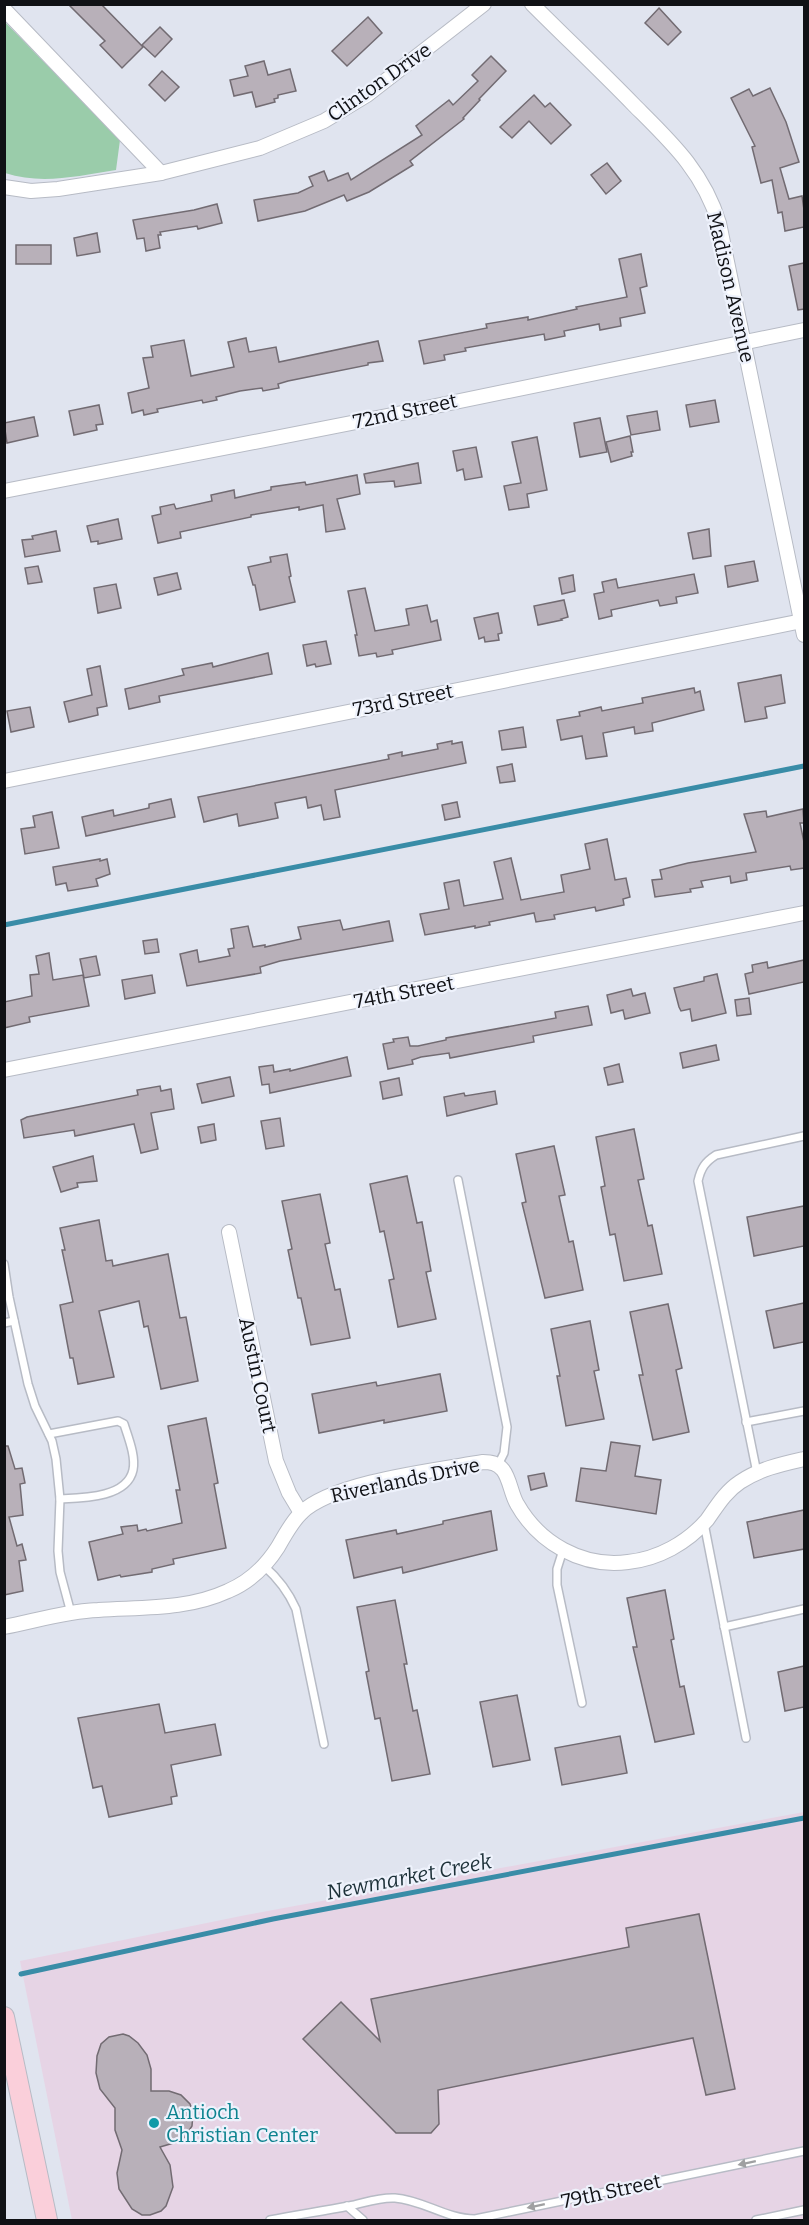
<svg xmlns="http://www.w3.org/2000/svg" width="809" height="2225" viewBox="0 0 809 2225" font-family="Bitter,serif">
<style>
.commercial{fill:#e6d4e5}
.green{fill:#9accaa}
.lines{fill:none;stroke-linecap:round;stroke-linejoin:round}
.stream{stroke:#398ca7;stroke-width:5}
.building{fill:#b8b0b9;stroke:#726b72;stroke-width:1.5}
.lane-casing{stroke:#b7bbc5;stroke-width:10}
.street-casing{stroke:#b7bbc5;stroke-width:16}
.secondary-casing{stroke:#b7bbc5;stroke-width:22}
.lane{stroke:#fff;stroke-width:7}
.street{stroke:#fff;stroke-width:14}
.secondary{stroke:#facfda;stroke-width:20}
.oneway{fill:#9fa0a1}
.culture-dot{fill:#0f9aa8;stroke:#eef2fc;stroke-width:2}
.labels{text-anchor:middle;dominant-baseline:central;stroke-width:4.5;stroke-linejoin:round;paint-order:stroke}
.street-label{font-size:20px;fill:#101115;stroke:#eef2fc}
.culture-label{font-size:20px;fill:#0d838f;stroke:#eef2fc;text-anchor:start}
.water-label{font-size:21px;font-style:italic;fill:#1d3139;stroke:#eef2fc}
</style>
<rect width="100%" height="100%" fill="#e0e4ef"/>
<path class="commercial" d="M804,1812v408h-732l-52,-259 226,-46z"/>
<path class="green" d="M4,21l116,119 -4,30c-39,6 -74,15 -111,3z"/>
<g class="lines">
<g class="stream">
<path d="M4,925l800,-159"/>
<path d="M21,1974l252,-55 531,-101"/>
</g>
</g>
<g class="building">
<path d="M68,4h33l42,43 -21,21 -22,-23 5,-4z"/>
<path d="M659,8l22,24 -13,13 -23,-22z"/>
<path d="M368,17l14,16 -35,33 -15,-15z"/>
<path d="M160,27l12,12 -17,18 -13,-12z"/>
<path d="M491,56l15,15 -27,28 1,1 -17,18 1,1 -54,42 3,4 -44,27 -22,9 -3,-6 -39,16 -47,10 -4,-21 44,-7 15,-7 -4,-9 15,-6 4,10 20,-8 3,7 71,-45 -6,-9 33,-26 4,5 25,-24 -6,-6z"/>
<path d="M264,61l4,14 22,-6 6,22 -18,4v3l-4,1 1,3 -19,5 -4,-15 -18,4 -4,-16 18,-4 -3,-10z"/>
<path d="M162,71l17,16 -14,14 -16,-16z"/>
<path d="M770,88l16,34 13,40 -19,6 9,31 13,-3 2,14v17l-19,4 -3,-19 -4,1 -6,-33 -11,3 -9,-36 3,-1 -24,-48 18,-9 4,7z"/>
<path d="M534,95l11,12 5,-4 21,22 -20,19 -22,-23 -17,17 -12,-11z"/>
<path d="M607,163l14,18 -15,13 -15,-19z"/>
<path d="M217,204l5,19 -24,6 -1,-3 -37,6 1,3h-3l2,13 -14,3 -2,-13 -7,1 -4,-19 61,-10z"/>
<path d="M97,233l3,19 -23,4 -3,-18z"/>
<rect x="16" y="245" width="35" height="19"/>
<path d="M641,254l6,32 -7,2 5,25 -25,5 1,8 -21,4 -1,-6 -35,7 1,5 -20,4 -1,-6 -79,14 1,3 -22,4 1,5 -21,4 -5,-23 68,-13 -1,-4 42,-7v3l49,-11 -1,-2 51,-10 -8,-38z"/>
<path d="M804,263v46l-6,1 -9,-44z"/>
<path d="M246,338l3,14 27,-5 3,15 99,-21 5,20 -15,2v2l-80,16 -10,3 1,4 -16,3 -1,-3 -22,3 -24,6 1,3 -14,3 -1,-3 -45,9 1,3 -14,3 -1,-5 -11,3 -4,-20 21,-5 -6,-30 10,-1 -2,-11 33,-6 7,36 43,-9 -6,-25z"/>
<path d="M715,400l4,22 -29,5 -4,-22z"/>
<path d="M99,405l4,19 -7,1 1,5 -23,5 -5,-24z"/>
<path d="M657,411l3,19 -29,5 -4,-19z"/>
<path d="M34,417l4,19 -31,7 -3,-20z"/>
<path d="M600,418l7,34 -27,5 -6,-34z"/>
<path d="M630,436l3,16h-2l1,4 -21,6 -5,-20z"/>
<path d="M537,437l10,53 -20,4 2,13 -20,3 -5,-24 17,-3 -9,-41z"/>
<path d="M476,447l6,30 -17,3 -2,-11 -6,2 -4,-20z"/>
<path d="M418,463l3,20 -26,4 -1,-6 -28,2 -2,-9z"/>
<path d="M357,475l3,19 -23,5 8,30 -19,3 -3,-27 -24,5v-3l-48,8v2l-71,15 1,6 -23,5 -6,-27 9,-2 -1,-7 14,-3 2,5 36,-8 -1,-6 23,-5 1,8 36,-8v-3l34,-5 1,3z"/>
<path d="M118,519l4,20 -24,5v-3l-7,1 -4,-16z"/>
<path d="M709,529l2,27 -18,3 -5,-26z"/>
<path d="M56,531l4,20 -35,6 -3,-17 11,-1 -1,-3z"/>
<path d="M287,554l4,22 -2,1 6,25 -35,8 -5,-25h-2l-5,-18 23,-5 -1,-5z"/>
<path d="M754,561l4,20 -30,6 -3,-21z"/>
<path d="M38,566l4,16 -14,2 -3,-16z"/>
<path d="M177,573l4,16 -23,6 -4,-17z"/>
<path d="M694,574l4,19 -22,4 1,6 -17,3 -2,-6 -47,10 1,6 -13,3 -5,-25 10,-2 -2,-10 14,-3 2,9z"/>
<path d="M573,575l2,16 -13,3 -3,-16z"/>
<path d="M116,584l5,24 -23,5 -4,-25z"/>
<path d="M365,588l10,43 34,-6 -3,-16 21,-4 4,17 6,-2 4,20 -49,10 1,4 -16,3 -1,-4 -17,3 -4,-21h2l-9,-44z"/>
<path d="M564,600l4,17 -7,2 1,1 -24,5 -4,-19z"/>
<path d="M498,613l4,20 -4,1 1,6 -14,2 -1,-5 -5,2 -5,-21z"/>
<path d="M326,641l5,23 -15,3 -1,-3 -8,2 -4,-21z"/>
<path d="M268,653l4,21 -113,22 1,6 -31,7 -4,-20 59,-14 -2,-6 30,-6 1,4z"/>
<path d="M100,666l7,40 -10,2 1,7 -29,7 -5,-20 28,-7 -5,-26z"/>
<path d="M781,675l4,28 -20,4 2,11 -22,4 -7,-39z"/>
<path d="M694,688l1,5 5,-2 4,19 -52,13 1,8 -18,3 -1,-7 -31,6 4,23 -21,3 -4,-23 -21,4 -4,-20 23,-4 -1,-4 22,-5 1,4 41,-8 -1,-5z"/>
<path d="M30,707l4,20 -23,5 -4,-21z"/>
<path d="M523,727l3,20 -24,3 -3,-19z"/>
<path d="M452,741v3l10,-2 4,21 -131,27 5,27 -16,3 -3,-15 -13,3 -2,-11 -31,6 3,15 -39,8 -2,-12 -33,8 -6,-25 191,-38 -1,-4 14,-3v4l36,-7 -1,-5z"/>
<path d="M512,764l3,17 -15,2 -3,-16z"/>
<path d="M171,799l4,18 -89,19 -4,-19 31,-7 1,6 35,-8v-4z"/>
<path d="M457,802l3,15 -15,3 -3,-15z"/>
<path d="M803,809l1,14h-4l4,19v26l-13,2 -1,-4 -44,7 1,7 -16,3 -1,-7 -29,5 2,6 -13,2 1,3 -36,5 -3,-17 10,-1 -2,-9 28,-7 68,-11 -12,-38 22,-3 1,6z"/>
<path d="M52,812l7,36 -34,6 -4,-25 14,-2 -2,-11z"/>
<path d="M607,839l8,41 11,-2 4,19 -7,2 1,6 -28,6 -1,-4 -41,8 1,4 -19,3 -2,-9 -45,9 1,3 -15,3v-2l-50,9 -5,-21 29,-5 -5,-26 15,-3 5,26 39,-7 -9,-37 17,-4 10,42 43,-8 -3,-17 29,-6 -5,-25z"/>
<path d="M100,859v2l7,-2 3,15 -14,5 2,7 -30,5 -2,-8 -10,2 -3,-18z"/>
<path d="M340,920l3,10 46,-9 4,20 -113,20 -20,6 1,6 -74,13 -7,-32 17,-4 2,12 31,-6 -2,-7 6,-1 -3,-19 17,-3 5,21 12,-2v2l36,-8 -3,-12z"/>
<path d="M157,939l2,13 -14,2 -2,-13z"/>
<path d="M49,953l4,27 30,-5 6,31 -60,11 1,5 -26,6v-26l28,-6 -2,-21 9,-1 -3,-18z"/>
<path d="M96,956l4,19 -16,3 -4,-19z"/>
<path d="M804,960v22l-55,12 -4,-20 8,-2 -1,-7 15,-3 1,6z"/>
<path d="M717,974l9,39 -34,8 -2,-12 -9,2 -2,-4 -5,-19 30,-7v-4z"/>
<path d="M152,975l3,18 -30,6 -3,-19z"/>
<path d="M631,989l2,7 12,-3 5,20 -25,6 -2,-9 -12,3 -4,-18z"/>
<path d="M749,998l2,16 -14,2 -2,-16z"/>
<path d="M588,1006l4,19 -59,11 1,6 -84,16 -1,-5 -28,4 -9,3 1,4 -25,5 -5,-25 11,-2 -1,-3 15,-2 2,9h8l28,-6v-2l110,-20 -1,-6z"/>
<path d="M716,1045l3,15 -36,8 -3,-15z"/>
<path d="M347,1057l4,19 -81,17 -1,-9 -7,1 -3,-18 14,-2 1,7 16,-3v2z"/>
<path d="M619,1064l4,18 -15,3 -4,-17z"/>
<path d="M230,1077l4,19 -32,7 -5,-19z"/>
<path d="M399,1078l3,17 -19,4 -3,-17z"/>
<path d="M160,1086l1,5 10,-2 3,20 -23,4 7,36 -17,4 -7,-29 -59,12 -1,-6 -50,8 -3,-18 6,-3 111,-22 -1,-5z"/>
<path d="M495,1091l2,13 -50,12 -3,-19 20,-4 1,3z"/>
<path d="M280,1118l4,28 -18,3 -5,-28z"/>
<path d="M214,1124l2,16 -15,3 -3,-16z"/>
<path d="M634,1129l10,50 -6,1 10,46 4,-1 10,49 -38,7 -9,-47 -5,1 -9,-48 4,-1 -9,-49z"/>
<path d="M554,1146l11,49 -6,1 10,46 4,-1 10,49 -38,8 -23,-95 4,-1 -10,-48z"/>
<path d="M93,1156l4,25 -20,2 1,4 -17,5 -8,-25z"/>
<path d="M407,1176l10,47 5,-1 9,49 -5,1 10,47 -38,8 -9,-47 5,-1 -10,-48 -4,1 -10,-48z"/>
<path d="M320,1194l10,49 -5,1 10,46 5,-1 10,49 -39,7 -10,-47h-3l-10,-48 4,-1 -10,-48z"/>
<path d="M804,1206v40l-50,10 -7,-39z"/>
<path d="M99,1220l7,41 6,-1 1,6 55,-12 12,64 6,-1 12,64 -37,8 -13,-63 -4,1 -5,-26 -40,10 15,66 -36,7 -5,-26h-3l-10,-53 13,-3 -11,-52h3l-5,-22z"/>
<path d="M804,1303v39l-30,6 -8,-37z"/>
<path d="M668,1304l14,64 -6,2 13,62 -36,8 -14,-65h4l-13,-63z"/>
<path d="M590,1321l9,49 -5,1 10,48 -38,7 -9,-50h3l-9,-47z"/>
<path d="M440,1374l7,37 -63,12v-3l-65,13 -7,-39 64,-12 1,4z"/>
<path d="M206,1418l12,65 -4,1 12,64 -53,11 1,5 -22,5v3l-31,5 -1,-2 -22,5 -9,-38 34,-8 -2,-7 16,-2 1,6 8,-2 1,2 35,-8 -6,-33h4l-12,-64z"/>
<path d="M611,1442l29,4 -5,30 26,4 -5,34 -80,-13 5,-33 25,3z"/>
<path d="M4,1446h4l7,23 7,-1 3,15 -5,1 3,31 -14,2 8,29 5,-2 4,16 -7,1 4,30 -19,4z"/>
<path d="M544,1473l3,13 -16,4 -3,-14z"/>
<path d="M804,1510v39l-50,9 -7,-36z"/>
<path d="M491,1511l6,39 -94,23 -1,-6 -48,11 -8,-38 50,-10 1,4 46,-10v-3z"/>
<path d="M665,1590l9,49 -3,1 9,47 4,-1 10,48 -39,8 -22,-95h4l-10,-49z"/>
<path d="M395,1600l12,64h-3l9,47 4,-1 13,64 -38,7 -12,-63 -5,1 -9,-47 3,-1 -12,-64z"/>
<path d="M804,1666v41l-19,4 -7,-39z"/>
<path d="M517,1695l13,65 -37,7 -13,-65z"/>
<path d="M159,1704l6,29 50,-9 6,31 -50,10 6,31 -6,1 1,7 -63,13 -7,-31 -9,2 -15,-70z"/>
<path d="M620,1736l7,37 -65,12 -7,-37z"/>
<path d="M699,1914l36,175 -29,6 -13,-57 -255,52 1,34 -8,9h-35l-93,-94 38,-37 39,39 -9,-42 258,-52 -3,-19z"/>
<path d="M123,2034l6,2 9,7 9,12 4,14v22h18l12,4 9,9 3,9 -1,13 -7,11 -8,5 -17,5 10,18 3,22 -7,19 -5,5 -11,4h-8l-10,-6 -13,-20 -2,-16 5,-23 -7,-20v-22l-15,-19 -4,-16 1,-17 4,-12 8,-7z"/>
</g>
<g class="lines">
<defs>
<g id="lane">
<path d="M458,1180l49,247 -3,26 -6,12"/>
<path d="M4,1264l5,33 19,87 7,22 17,35 4,18 4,40 -2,52 2,21 11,41"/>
<path d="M4,1323l10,-2"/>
<path d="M746,1422l58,-11"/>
<path d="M49,1434l69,-13 6,3c4,13 12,32 9,46 -6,28 -51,28 -73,29"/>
<path d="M757,1473l-59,-292c3,-13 7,-19 18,-26l88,-19"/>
<path d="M704,1523l42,215"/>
<path d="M563,1550l-6,19v16l25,118"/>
<path d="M264,1566c15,13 24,25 32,43l28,135"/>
<path d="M724,1627l80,-18"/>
<path d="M347,2206l16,14"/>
<path d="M270,2220c26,-5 53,-9 79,-14 15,-3 30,-9 46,-8 28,2 51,21 80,21l329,-68"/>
<path d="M756,2220l48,-10"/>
</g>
<g id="street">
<path d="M532,4c34,34 69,67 102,101 37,37 69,66 85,118l85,412"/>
<path d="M4,9l157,164 99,-25 64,-27 43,-26 117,-91"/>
<path d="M4,187l27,4 27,-2 103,-16"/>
<path d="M4,491l388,-76 412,-85"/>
<path d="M4,781l798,-160"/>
<path d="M4,1070l800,-157"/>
<path d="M229,1232l47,229 13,32 12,20"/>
<path d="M4,1627c31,-6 63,-16 94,-17 44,-3 89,0 130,-19 21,-9 38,-25 50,-44 7,-12 13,-24 23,-34 31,-31 136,-43 182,-51 8,0 14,1 20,8 7,9 8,24 14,34 22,39 65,64 111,58 30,-3 59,-19 79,-42 10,-14 18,-28 33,-38 19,-13 42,-18 64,-23"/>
</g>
<path id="secondary" d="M4,2017l43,203"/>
</defs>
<use href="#lane" class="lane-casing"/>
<use href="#street" class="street-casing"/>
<use href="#secondary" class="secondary-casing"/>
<use href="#lane" class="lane"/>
<use href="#street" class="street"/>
<use href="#secondary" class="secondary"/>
</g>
<defs><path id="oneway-solid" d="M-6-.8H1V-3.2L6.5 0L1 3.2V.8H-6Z" transform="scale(1.5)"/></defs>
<g class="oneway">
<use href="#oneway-solid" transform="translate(747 2163) rotate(168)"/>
<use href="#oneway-solid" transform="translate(536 2206) rotate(168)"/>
</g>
<circle class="culture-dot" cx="154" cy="2123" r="6"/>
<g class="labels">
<g class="street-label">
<text transform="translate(379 82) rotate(-35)">Clinton Drive</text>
<text transform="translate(731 287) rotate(77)">Madison Avenue</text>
<text transform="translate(405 411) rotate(-12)">72nd Street</text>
<text transform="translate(403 700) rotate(-11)">73rd Street</text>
<text transform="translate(404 992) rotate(-11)">74th Street</text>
<text transform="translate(258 1375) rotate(78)">Austin Court</text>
<text transform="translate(405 1480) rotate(-12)">Riverlands Drive</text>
<text transform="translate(611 2191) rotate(-12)">79th Street</text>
</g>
<g class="culture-label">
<text x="166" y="2112">Antioch<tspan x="166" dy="23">Christian Center</tspan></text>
</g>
<g class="water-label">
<text transform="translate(409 1877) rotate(-11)">Newmarket Creek</text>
</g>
</g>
<rect width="809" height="2225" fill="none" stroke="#101115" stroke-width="12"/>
</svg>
